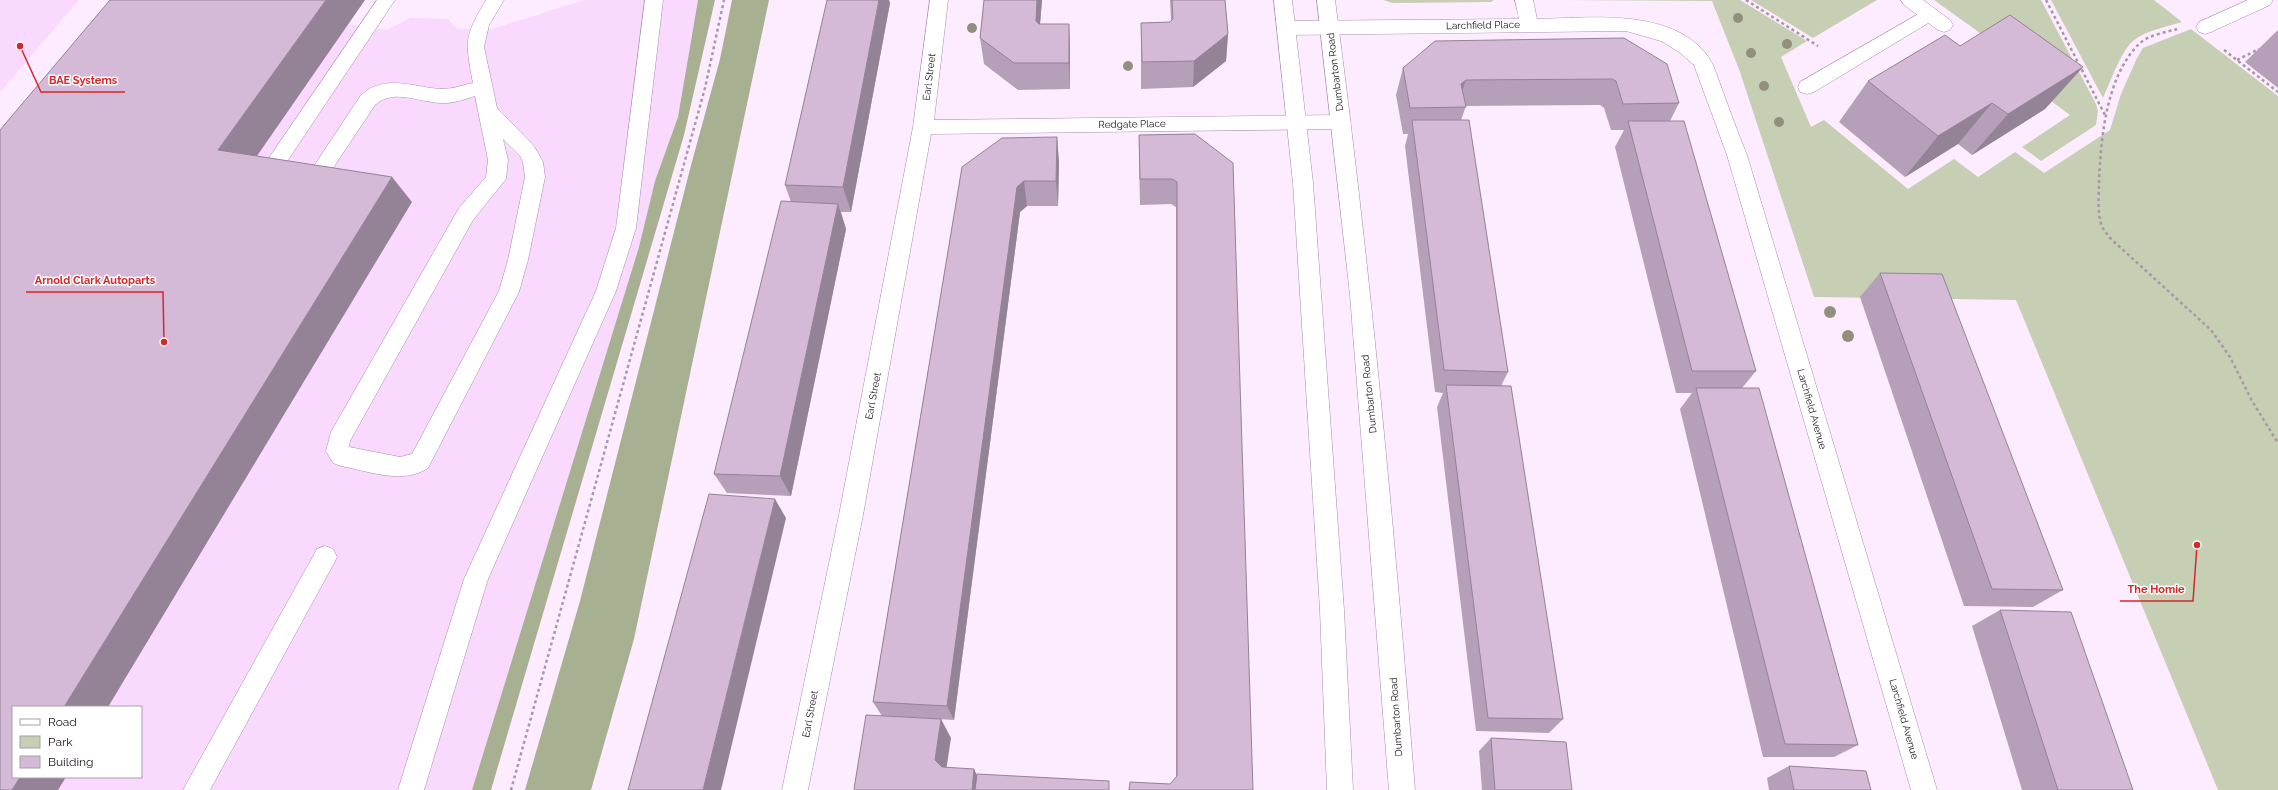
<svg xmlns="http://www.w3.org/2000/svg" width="2278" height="790" viewBox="0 0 2278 790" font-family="Raleway,sans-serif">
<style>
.built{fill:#f9d9fd;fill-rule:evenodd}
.green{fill:#c6ceb4}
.forest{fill:#a7b091}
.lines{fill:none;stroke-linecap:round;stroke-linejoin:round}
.lane-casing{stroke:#a58ca8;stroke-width:1}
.street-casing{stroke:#a58ca8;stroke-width:1}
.primary-casing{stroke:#a58ca8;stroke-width:1}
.path{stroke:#a698a7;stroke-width:2.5;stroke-dasharray:3 3;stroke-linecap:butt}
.lane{fill:#fff;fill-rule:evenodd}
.street{fill:#fff;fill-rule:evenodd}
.primary{fill:#fff;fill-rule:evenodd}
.tree{fill:#92907c}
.wall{fill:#b6a0b9}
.shaded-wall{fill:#948296}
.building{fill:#d4bad7;stroke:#948296}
.labels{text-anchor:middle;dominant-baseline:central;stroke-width:3;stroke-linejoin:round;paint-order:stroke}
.street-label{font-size:10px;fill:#1a111b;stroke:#fff}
.leader{fill:none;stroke:#d62828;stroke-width:1.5}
.callout-dot{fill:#d62828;stroke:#fff;stroke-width:1.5}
.callout-label{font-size:11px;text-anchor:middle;font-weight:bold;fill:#d62828;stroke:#fff;stroke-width:3;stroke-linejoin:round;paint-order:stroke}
</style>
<rect width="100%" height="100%" fill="#fdecff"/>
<g class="built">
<path d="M0,0h79l-79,92z"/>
<path d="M144,0h221l-17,24 39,6 23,-12 38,1 9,10h35l92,-29h114l-20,117 -23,64 -16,66 -167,543h-472v-616zM13,707h128v70h-128z"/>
</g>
<g class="green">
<path d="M1383,0h111l-3,2 -98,1z"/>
<path d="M1560,0h180l67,41 -26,16 30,70 13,-7 84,69 46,-30 24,18 37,-25 29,21 66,-43 11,-36 16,-36 6,-10 48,-19 87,67v694h-60l-202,-490 -202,-3 -74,-225 -28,-71z"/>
<path d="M1751,0h126l-64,38z"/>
<path d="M1934,0h107l55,104 2,7 -2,14 -55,36 -19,-14 48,-32 -83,-61 11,-8z"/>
<path d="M2051,0h103l28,22c-15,5 -36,8 -49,19 -12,10 -23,42 -30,57z"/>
</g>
<g class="forest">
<path d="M698,0h17l-31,135 -193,655h-19l167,-543 16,-66 23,-64z"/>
<path d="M732,0h37l-135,639 -43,151h-66l55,-189 110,-432 30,-110z"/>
</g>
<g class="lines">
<defs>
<g id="lane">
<path d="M377,0h18l-119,178 -7,3 -7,-3 -3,-5 3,-5z"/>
<path d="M486,0h18l-15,25 -5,22 13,61 37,38 9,16 2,15 -17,83 -9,32 -91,176c-25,17 -60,3 -87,-2l-8,-3 -7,-12 5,-19 128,-224 27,-31 2,-17 -13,-64c-10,3 -20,7 -30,7 -24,1 -50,-16 -70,2l-50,75 -7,3 -7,-3 -3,-5 53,-80c25,-22 53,-7 81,-6 11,0 21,-4 31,-6 -8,-42 -9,-46 13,-83zM503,139l17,17 3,6 2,15 -17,83 -9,31 -87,163 -12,3 -51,-10 1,-6 123,-221 33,-41 2,-19z"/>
<path d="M645,0h18l-27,228 -20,63 -128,288 -64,211h-26l66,-211 132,-288 20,-63z"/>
<path d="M2248,0h25l-3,5 -59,27 -6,2 -6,-2 -3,-5 3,-5z"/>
<path d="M1929,8l6,1 3,5 -3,5 -121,73 -7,2 -7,-2 -2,-5 2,-5z"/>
<path d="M325,546l8,3 4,8 -4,8 -123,225h-27l134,-241z"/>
</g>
<g id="street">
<path d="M930,0h18l-14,120 407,-5 7,2 3,5 -3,5 -7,2 -410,5 -68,381 -55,275h-26l57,-275 74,-388z"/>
<path d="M1515,0h18l4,19c53,-1 137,-12 172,39 6,9 9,21 13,31 8,22 16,44 25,66l190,635h-26l-184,-635 -33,-90 -15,-13 -18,-11 -35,-10 -340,4 -6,-2 -3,-5 3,-5 6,-2 233,-2z"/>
<path d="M1901,0h22l27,20 3,5 -3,5 -6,2 -6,-2 -34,-25z"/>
</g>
<g id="primary">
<path d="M1274,0h18l21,183 31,427 9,180h-26l-7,-180 -27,-427z"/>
<path d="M1317,0h18c35,263 59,526 80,790h-26l-39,-495z"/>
</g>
</defs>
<use href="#lane" class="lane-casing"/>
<use href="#street" class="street-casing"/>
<use href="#primary" class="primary-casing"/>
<g class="path">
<path d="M1746,0l72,46"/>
<path d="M2046,0l59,115"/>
<path d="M2177,29c-13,4 -30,6 -39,16 -32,33 -37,93 -39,136 0,14 -2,29 2,43 2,6 6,10 10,15l100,91 19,27 22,44 26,42"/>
<path d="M2224,50l54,42"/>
<path d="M2237,60l22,-11"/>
<path d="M511,790l194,-702 19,-88"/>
</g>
<use href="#lane" class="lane"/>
<use href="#street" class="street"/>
<use href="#primary" class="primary"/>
</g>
<g class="tree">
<circle cx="1738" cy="18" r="5"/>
<circle cx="972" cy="28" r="5"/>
<circle cx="1787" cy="44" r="5"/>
<circle cx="1751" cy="53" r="5"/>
<circle cx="1128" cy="66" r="5"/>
<circle cx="1764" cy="86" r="5"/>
<circle cx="1779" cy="122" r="5"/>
<circle cx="1830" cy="312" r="6"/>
<circle cx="1848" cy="336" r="6"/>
</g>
<g class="wall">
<path d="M827,0h62l1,3 -39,209h-10l5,17 -55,267 -64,-3 -13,-19 77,-272 -6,-17z"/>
<path d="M984,0h58l-2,24h29l1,27v38l-52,1 -34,-26 -4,-26z"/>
<path d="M1170,0h55l3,34 -2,27 -33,26 -52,2v-66l29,-1 1,-1z"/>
<path d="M2278,30v58l-33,-26z"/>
<path d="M1624,38l55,65 -9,18 86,250 -14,17 116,357 -24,12h-71l-83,-348 12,-16h-16l-61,-246 9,-17h-13l-7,-22 -4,-3 -134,1 -5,14 47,252 -7,14 62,333 -14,14 -73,-2 -39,-324 6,-14 -8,-1 -30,-246 3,-12h-5l-7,-39 7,-27z"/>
<path d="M1960,46l123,21 -38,42 -73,46 -14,-11 -53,33 -66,-55 29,-41z"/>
<path d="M1195,134l58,656 -83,-6 6,-6v-571l-5,-3 -31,1 -1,-44v-26z"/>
<path d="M1057,137l2,26 -1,43h-31l-7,6 -66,508 -48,-3 45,21 -96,52 27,-74 -9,-14 89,-535z"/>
<path d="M1880,273l183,317 -30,17 -69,-1 -104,-309z"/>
<path d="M2000,610l133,180h-111l-50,-164z"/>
<path d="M1491,738l81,52h-90l-3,-39z"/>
<path d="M1789,766l82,24h-102l-2,-12z"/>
</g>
<g class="shaded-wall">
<path d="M326,0h39l-122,176 -25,-26z"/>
<path d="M879,0h10l1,3 -39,209 -8,-25z"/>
<path d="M1037,0h5l-4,48 -2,-27z"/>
<path d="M1069,24l1,27v38l-1,-26z"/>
<path d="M1228,34l-2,27 -33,26 1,-26z"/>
<path d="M2083,67l-38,42 -73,46 36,-41z"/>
<path d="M1466,80l-9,26 4,-22z"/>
<path d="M1992,103l-34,41 -53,33 33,-41z"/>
<path d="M1057,137l2,26 -1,43 -2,-25z"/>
<path d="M392,177l20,25 -304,505h-44z"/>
<path d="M1024,181l3,25 -7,6 -66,508 -7,-14 70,-519z"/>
<path d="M838,204l8,25 -55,267 -11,-20z"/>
<path d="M775,499l11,19 -65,272h-18z"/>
<path d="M941,719l10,19 -6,40 -10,-18z"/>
<path d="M974,769l8,17v4h-10z"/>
<path d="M20,777h46l-8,13h-46z"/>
</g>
<g class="building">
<path d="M110,0h216l-108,150 174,27 -328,530h-51v70h7l-8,13h-12v-660z"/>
<path d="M827,0h52l-36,187 -58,-2z"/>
<path d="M984,0h53l-1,21 3,3h30v39h-55l-34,-25z"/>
<path d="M1172,0h53l3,34 -34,27 -52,1 -1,-39 29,-1 3,-3z"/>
<path d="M2010,15l73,52 -75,47 -16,-11 -54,33 -70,-55 77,-46 15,11z"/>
<path d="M1624,38l43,26 12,39 -56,1 -7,-23 -4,-2 -146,1 -5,4 5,23 -56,1 -7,-40 32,-27z"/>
<path d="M1412,120h57l39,252 -64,-2z"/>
<path d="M1628,121h56l72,250h-64z"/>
<path d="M1195,134l38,29 20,627h-124l1,-8 40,2 7,-8v-594l-5,-3h-32l-1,-44z"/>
<path d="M1057,137l-1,44h-32l-7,6 -70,519 -74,-4 89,-535 40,-29z"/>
<path d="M781,201l57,3 -58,272 -66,-2z"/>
<path d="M1880,273l62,1 121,316 -71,-1z"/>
<path d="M1446,385l65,1 52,333 -75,-1z"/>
<path d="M1696,388h63l99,357 -73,-1z"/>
<path d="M709,494l66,5 -72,291h-75z"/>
<path d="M2000,610l71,2 62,178h-75z"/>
<path d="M866,715l75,4 -6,41 7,7 32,2 -2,21h-117l-1,-1z"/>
<path d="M1491,738l75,4 6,48h-77z"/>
<path d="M1789,766l77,5 5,19h-77z"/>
<path d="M977,774l132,7v9h-134z"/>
</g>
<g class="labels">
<g class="street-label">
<text transform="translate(1483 25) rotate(-1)">Larchfield Place</text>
<text transform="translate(1335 72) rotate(-97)">Dumbarton Road</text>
<text transform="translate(929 77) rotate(-83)">Earl Street</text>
<text transform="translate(1132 124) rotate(-1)">Redgate Place</text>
<text transform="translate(1369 394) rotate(-96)">Dumbarton Road</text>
<text transform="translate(873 396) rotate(-79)">Earl Street</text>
<text transform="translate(1812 409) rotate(74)">Larchfield Avenue</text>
<text transform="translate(810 714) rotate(-79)">Earl Street</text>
<text transform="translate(1396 717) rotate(-94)">Dumbarton Road</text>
<text transform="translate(1904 719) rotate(74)">Larchfield Avenue</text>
</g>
</g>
<path class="leader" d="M20 46L41 92H125M164 342L163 292H26M2197 545L2193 601H2120"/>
<g class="callout-dot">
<circle cx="20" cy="46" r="4"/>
<circle cx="164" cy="342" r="4"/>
<circle cx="2197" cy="545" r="4"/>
</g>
<g class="callout-label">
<text x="83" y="84">BAE Systems</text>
<text x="95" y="284">Arnold Clark Autoparts</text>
<text x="2156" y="593">The Homie</text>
</g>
<rect x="12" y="706" width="130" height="72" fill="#ffffff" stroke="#a3a0a4"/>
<rect x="20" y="719" width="20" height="6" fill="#ffffff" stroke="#a3a0a4"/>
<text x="48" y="726" font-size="12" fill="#1a111b">Road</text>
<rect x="20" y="736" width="20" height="12" fill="#c6ceb4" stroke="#a3a0a4"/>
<text x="48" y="746" font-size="12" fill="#1a111b">Park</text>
<rect x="20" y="756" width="20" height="12" fill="#d4bad7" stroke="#a3a0a4"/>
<text x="48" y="766" font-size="12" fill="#1a111b">Building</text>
</svg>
